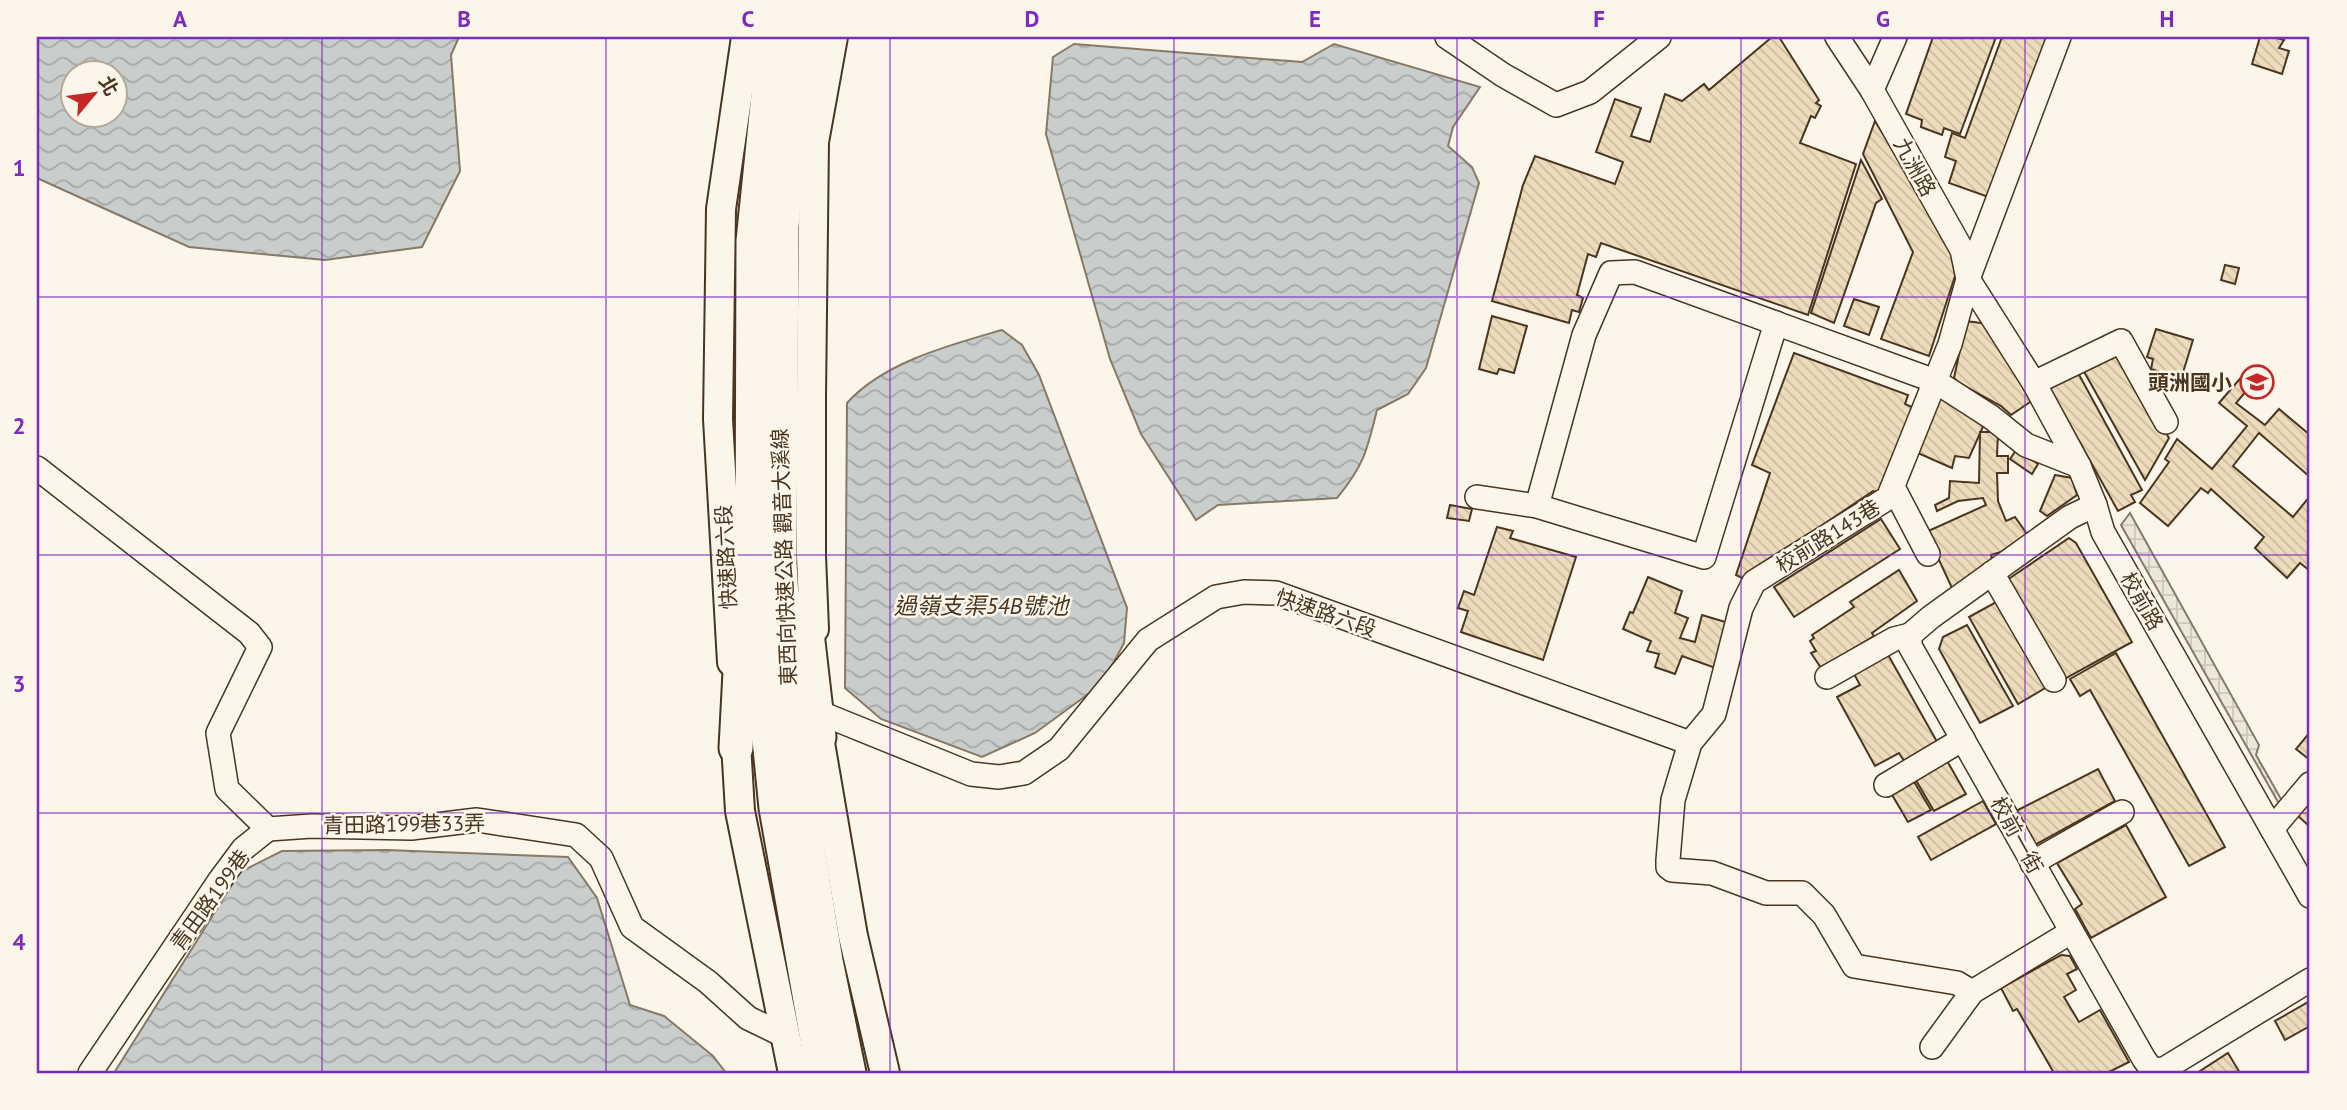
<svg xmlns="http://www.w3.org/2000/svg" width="2347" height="1110" viewBox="0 0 2347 1110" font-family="'PT Sans','Noto Sans TC',sans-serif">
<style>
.plaza{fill:url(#plaza-grid);stroke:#887966;stroke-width:2}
.water{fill:url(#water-waves);stroke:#887966;stroke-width:2;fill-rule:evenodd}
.building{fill:url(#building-back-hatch);stroke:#4a3520;stroke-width:2}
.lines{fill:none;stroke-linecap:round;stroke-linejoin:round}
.minor-casing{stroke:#4a3520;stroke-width:26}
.major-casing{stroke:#4a3520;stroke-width:32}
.highway-casing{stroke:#4a3520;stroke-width:37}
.minor{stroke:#fbf6e9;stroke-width:23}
.major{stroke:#fbf6e9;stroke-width:28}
.highway{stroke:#fbf6e9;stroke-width:33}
.grid{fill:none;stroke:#7b2cbf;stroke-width:2;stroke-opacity:0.55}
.labels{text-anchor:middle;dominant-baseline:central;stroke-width:5;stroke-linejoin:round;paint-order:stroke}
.street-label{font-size:21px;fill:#4a3520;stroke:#fbf6e9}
.poi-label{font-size:21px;font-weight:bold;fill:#4a3520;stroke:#fbf6e9;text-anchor:end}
.water-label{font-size:23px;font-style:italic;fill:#4a3520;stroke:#fbf6e9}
.neatline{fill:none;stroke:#7b2cbf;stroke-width:2.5}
.grid-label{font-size:23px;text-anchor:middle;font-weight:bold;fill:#7b2cbf}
</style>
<defs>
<pattern id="plaza-grid" width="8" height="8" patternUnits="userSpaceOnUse" patternTransform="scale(1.75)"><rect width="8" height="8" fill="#ede7d9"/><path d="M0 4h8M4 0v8" fill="none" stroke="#cdc7ba"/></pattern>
<pattern id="water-waves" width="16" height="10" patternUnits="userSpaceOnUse" patternTransform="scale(1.75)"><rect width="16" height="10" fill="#c9cecd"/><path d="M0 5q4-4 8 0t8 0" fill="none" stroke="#a5a8a6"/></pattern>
<pattern id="building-back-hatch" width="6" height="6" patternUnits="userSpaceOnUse" patternTransform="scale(1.75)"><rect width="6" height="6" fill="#ecdcbc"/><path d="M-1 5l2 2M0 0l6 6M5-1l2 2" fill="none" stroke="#ccbda1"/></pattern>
</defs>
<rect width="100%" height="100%" fill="#fbf6e9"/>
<path class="plaza" d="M2130,513l129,232 -3,10 29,51 -3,3 -161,-284z"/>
<g class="water">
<path d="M37,37h422l-8,18 9,116 -38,76 -97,13 -136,-13 -152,-69zM74,74h42v42h-42z"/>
<path d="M1074,44l228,18 32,-18 146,43 -27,40 -5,19 24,21 7,16 -53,185 -18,26 -31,16c-10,41 -13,55 -40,88l-119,7 -22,15 -55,-86 -31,-75 -64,-225 7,-77z"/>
<path d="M1002,330l20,15 17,30 88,233 -3,35 -22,41 -67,49 -53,24 -101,-38 -36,-31 2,-285c37,-41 103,-58 155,-73z"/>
<path d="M387,850l181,7 29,41 33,107 34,11 49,40 13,17h-612l126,-201 42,-21z"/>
</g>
<g class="building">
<path d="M1772,37h7l40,63 -3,3 5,3 -6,12 -4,-2 -11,27 56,21 -48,151 -207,-72 -5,14 -8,-3 -11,41 6,3 -4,14 -7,-2 -3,13 -77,-22 31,-116 12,-29 80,28 8,-22 -27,-10 19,-53 26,9 -10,28 19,6 15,-48 17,7 22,-17 5,6z"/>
<path d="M1933,37h63l-36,97 -16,-6 -2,7 -21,-8 1,-7 -16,-6z"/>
<path d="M2002,37h50l-58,162 -45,-16 7,-22 -11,-4 7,-24 13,5z"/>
<path d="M2260,37h13l11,3 -5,8 10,3 -7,23 -30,-10z"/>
<path d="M1875,121l62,101 18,37 1,14 -27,83 -48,-17 32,-87 -50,-98z"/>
<path d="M1861,160l21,39 -6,4 -42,120 -23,-10z"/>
<path d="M2225,265l14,3 -4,16 -14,-4z"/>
<path d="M1854,299l25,8 -10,28 -25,-9z"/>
<path d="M1492,316l35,10 -13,47 -15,-4 -2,5 -18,-5z"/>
<path d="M1966,321l22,3 48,74 -25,17 -10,-9 -42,-23 -5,-5z"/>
<path d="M2156,329l37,11 -12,39 -30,-10 2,-10 -6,-2z"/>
<path d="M2115,349l54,89 -24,42 -63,-112z"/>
<path d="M1794,353l114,42 -3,9 9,4 -32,85 -9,-2 -123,83 -4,6 -10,-5 34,-102 -18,-8z"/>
<path d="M2077,371l65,119 -11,5 4,7 -17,9 -69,-124z"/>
<path d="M2244,374l9,9 -17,20 29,22 14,-16 31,26v42l-51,-44 -26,33 60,51 17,-21v75l-10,-8 -13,15 -32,-30 9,-11 -53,-48 -3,4 -7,-5 -33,38 -28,-23 29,-41 -4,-3 12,-20 35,30 35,-43 -28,-23z"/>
<path d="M1935,396l44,18 7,6 -17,38 -14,-2 -3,12 -41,-18z"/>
<path d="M1980,432h18l-1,24h11v17h-11l1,28 8,20 9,-4 12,17 -26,18 -10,3 1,4 -40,29 -26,-56 60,-27 -3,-7 -25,3 -21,10 -2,-6 14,-7 1,-17 29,2z"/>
<path d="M2017,449l21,15 -6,10 -22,-15z"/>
<path d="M2055,475l17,3 5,17 -30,21 -7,-5z"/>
<path d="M1450,505l22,4 -3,12 -22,-3z"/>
<path d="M1881,519l19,30 -106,68 -20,-30z"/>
<path d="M1497,527l16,4 -3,7 66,19 -33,103 -82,-28 7,-21 -10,-3 6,-17 10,4z"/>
<path d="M2069,538l7,5 56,99 -71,39 -54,-101z"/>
<path d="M1899,570l18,31 -45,32 2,3 -53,32 -10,-15 5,-2 -6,-10 4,-3 -2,-3 42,-28 -4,-5z"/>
<path d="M1648,577l34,14 -7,22 13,5 -8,20 15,4 7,-27 30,9 -11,46 -39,-14 -7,18 -20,-7 4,-13 -12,-3 4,-10 -28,-12 7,-17 3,1z"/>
<path d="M1998,601l49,86 -29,17 -49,-87z"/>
<path d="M1967,625l46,81 -33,17 -41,-74 4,-12z"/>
<path d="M1887,653l53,94 -34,17 -7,-11 -24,13 -38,-69 23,-12 -7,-13z"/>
<path d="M2116,653l109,194 -36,19 -99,-176 -10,6 -10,-17z"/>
<path d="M2310,732v28l-14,-11z"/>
<path d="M1946,759l20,35 -32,17 -20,-34z"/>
<path d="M2098,769l17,32 -80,44 -19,-34z"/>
<path d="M1913,780l18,30 -23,12 -17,-29z"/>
<path d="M2310,800v27l-13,-12z"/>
<path d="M1983,801l13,23 -65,36 -13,-23z"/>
<path d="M2126,825l40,72 -75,41 -16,-29 7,-5 -25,-41z"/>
<path d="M2061,955l9,1 7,13 -10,5 9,16 -12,7 15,25 21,-12 29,52 -22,11h-53l-37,-64 -4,2 -12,-23z"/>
<path d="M2310,1001v25l-25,14 -10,-19z"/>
<path d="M2228,1053l12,20h-43z"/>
</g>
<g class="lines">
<defs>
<g id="minor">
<path d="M1447,37l56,38 53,30 34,-13 69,-55"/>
<path d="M1837,37l35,53 90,160 6,29 66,104 45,83 16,39 8,27 207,364"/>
<path d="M1872,90l23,-53"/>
<path d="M2034,383l87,-42 45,81"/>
<path d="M37,468l212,165 11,14 -42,86 9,56 41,40"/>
<path d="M1893,487l35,67"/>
<path d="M1477,497l60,9 167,51 72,-234"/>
<path d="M2095,505l-25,12 -139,100 -21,18v11l234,413 8,11 12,-1 146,-89"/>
<path d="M1537,506l47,-171 27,-62 24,-1 300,109 56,36 35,28 53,21"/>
<path d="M1992,573l62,107"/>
<path d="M1827,677l67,-38 16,-4"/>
<path d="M818,712l153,62 28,3 25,-4 35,-24 89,-109 68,-43 28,-5 32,1 414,150"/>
<path d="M1886,785l77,-46"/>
<path d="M268,829l44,-3 99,2 66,-8 99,15 25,23 31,69 76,55 40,36 37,18"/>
<path d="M2272,829l38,-45"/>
<path d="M2032,863l90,-51"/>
<path d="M1972,992l-15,-9 -103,-17 -30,-51 -22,-22h-36l-54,-20 -40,-3 -4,-3v-7l5,-60 17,-57 24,-29 27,-106 13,-26 134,-84 62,-154 18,-65 91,-242"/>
<path d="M1932,1047l40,-55 99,-60"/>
<path d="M90,1073l130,-193 23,-31 25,-20"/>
</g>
<g id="major">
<path d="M814,629l-3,-73v-159l3,-255 19,-105"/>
<path d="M732,662l-14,-243 3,-210 25,-172"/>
<path d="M818,715l1,22 34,199 32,137"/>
<path d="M735,727l5,84 53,262"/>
</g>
<g id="highway">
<path d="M774,37l-21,204 -1,329 24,238 47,265"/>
<path d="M804,37l-11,56 -11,134 -2,337 11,183 35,214 23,112"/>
<path d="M804,607l15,130"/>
<path d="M736,748l6,-114"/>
</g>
</defs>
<use href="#minor" class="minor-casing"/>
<use href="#major" class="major-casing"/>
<use href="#highway" class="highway-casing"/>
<use href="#minor" class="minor"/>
<use href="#major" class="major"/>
<use href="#highway" class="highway"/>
</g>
<path class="grid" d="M322,37v1036M606,37v1036M890,37v1036M1174,37v1036M1457,37v1036M1741,37v1036M2025,37v1036M37,297h2273M37,555h2273M37,813h2273"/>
<defs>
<symbol id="school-ring" viewBox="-11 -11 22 22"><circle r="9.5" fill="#fbf6e9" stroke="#c62828" stroke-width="1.5"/><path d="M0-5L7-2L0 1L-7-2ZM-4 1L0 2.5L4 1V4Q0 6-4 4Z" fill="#c62828"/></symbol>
</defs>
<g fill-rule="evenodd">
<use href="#school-ring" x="2238" y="363" width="38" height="38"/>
</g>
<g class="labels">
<g class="street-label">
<text transform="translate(1915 167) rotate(61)">九洲路</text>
<text transform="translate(1828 536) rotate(-32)">校前路143巷</text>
<text transform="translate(726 557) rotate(-93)">快速路六段</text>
<text transform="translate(784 557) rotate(-92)">東西向快速公路 觀音大溪線</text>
<text transform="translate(2142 601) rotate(60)">校前路</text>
<text transform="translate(1326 613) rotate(19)">快速路六段</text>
<text transform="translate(404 824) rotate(-1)">青田路199巷33弄</text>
<text transform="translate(2017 835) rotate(61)">校前一街</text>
<text transform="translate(210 900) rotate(-54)">青田路199巷</text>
</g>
<g class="poi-label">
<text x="2232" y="382">頭洲國小</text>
</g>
<g class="water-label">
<text x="981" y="605">過嶺支渠54B號池</text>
</g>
</g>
<rect width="2347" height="1110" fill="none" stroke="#fbf6e9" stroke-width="77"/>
<g transform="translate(94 94) rotate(61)"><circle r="33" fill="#fbf6e9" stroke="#b4a999" stroke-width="2"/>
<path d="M0-5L12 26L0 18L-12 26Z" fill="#c62828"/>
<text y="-10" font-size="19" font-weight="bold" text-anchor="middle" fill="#4a3520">北</text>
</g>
<rect x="38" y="38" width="2270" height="1034" class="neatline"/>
<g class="grid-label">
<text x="180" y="27">A</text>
<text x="464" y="27">B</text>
<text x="748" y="27">C</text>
<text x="1032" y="27">D</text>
<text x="1315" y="27">E</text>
<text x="1599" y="27">F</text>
<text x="1883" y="27">G</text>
<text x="2167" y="27">H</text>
<text x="19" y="176">1</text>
<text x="19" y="434">2</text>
<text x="19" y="692">3</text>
<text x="19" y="950">4</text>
</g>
</svg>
